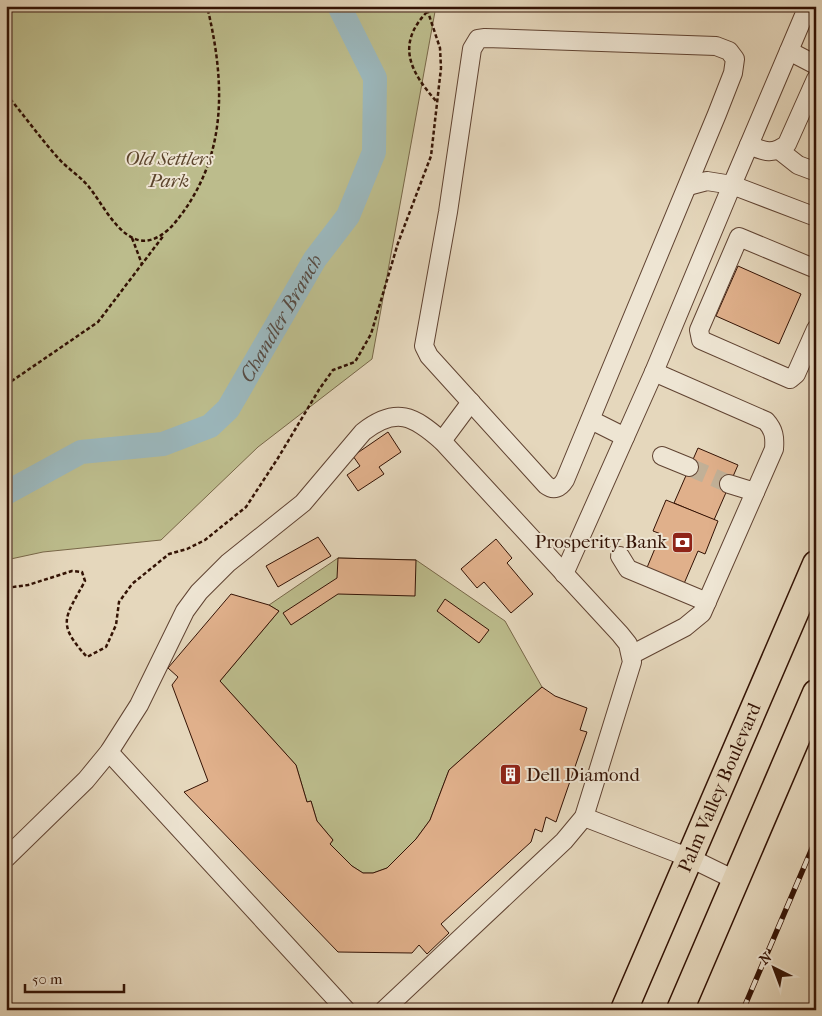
<svg xmlns="http://www.w3.org/2000/svg" width="822" height="1016" viewBox="0 0 822 1016" font-family="'IM FELL French Canon',serif">
<style>
.green{fill:#bcbc8c;stroke:#786748}
.lines{fill:none;stroke-linecap:round;stroke-linejoin:round}
.river{stroke:#9bb7bc;stroke-width:24}
.building{fill:#e0b08b;stroke:#331204}
.minor-tunnel{stroke:#c1b097;stroke-width:18;stroke-dasharray:18 9;stroke-linecap:butt}
.minor-casing{stroke:#604332;stroke-width:20}
.highway-casing{stroke:#331204;stroke-width:29}
.path{stroke:#331204;stroke-width:2.5;stroke-dasharray:4 2.5;stroke-linecap:butt}
.minor{stroke:#eee5d3;stroke-width:18}
.highway{stroke:#e5d7bc;stroke-width:26}
.rail-casing{stroke:#331204;stroke-width:5.5}
.rail{stroke:#eee5d3;stroke-width:4;stroke-dasharray:11;stroke-linecap:butt}
.labels{text-anchor:middle;dominant-baseline:central;stroke-width:4;stroke-linejoin:round;paint-order:stroke}
.park-label{font-size:19px;font-style:italic;fill:#5c452d;stroke:#eee5d3}
.poi-label{font-size:19px;fill:#331204;stroke:#eee5d3;text-anchor:end}
.street-label{font-size:19px;fill:#331204;stroke:#eee5d3}
.water-label{font-size:20px;font-style:italic;fill:#574c44;stroke:#eee5d3}
</style>
<rect width="100%" height="100%" fill="#e5d7bc"/>
<filter id="stains"><feTurbulence type="fractalNoise" baseFrequency=".004" numOctaves="4"/><feColorMatrix values="0 0 0 0 .2 0 0 0 0 .09 0 0 0 0 .02 0 0 0 .5 -.17"/></filter>
<radialGradient id="worn" r=".72"><stop offset=".6" stop-color="#630" stop-opacity="0"/><stop offset="1" stop-color="#630" stop-opacity=".3"/></radialGradient>
<g class="green">
<path d="M6,6h430l-64,353 -114,88 -97,93 -118,12 -37,8z"/>
<path d="M338,558l78,2 89,61 37,66 -93,83 -19,50 -14,19 -29,29 -14,5h-10l-11,-7 -22,-22 3,-4 -16,-19 -6,-20 -4,1 -11,-37 -76,-84 59,-70 -10,-6z"/>
</g>
<g class="lines">
<path class="river" id="s1" d="M6,493l75,-41 82,-8 47,-18 18,-17 87,-150 33,-43 26,-64 1,-74 -36,-72"/>
</g>
<g class="building">
<path d="M738,266l63,28 -22,50 -63,-28z"/>
<path d="M388,432l13,20 -22,15 5,7 -26,17 -11,-16 13,-9 -7,-10z"/>
<path d="M698,448l40,17 -24,55 -40,-17z"/>
<path d="M666,500l52,21 -13,33 -7,-3 -15,35 -37,-16 15,-36 -8,-3z"/>
<path d="M318,537l13,19 -53,31 -12,-21z"/>
<path d="M496,539l16,19 -5,5 26,31 -22,19 -27,-31 -7,6 -16,-19z"/>
<path d="M338,558l78,2 -1,36 -77,-2 -47,31 -8,-12 54,-35z"/>
<path d="M231,594l38,11 10,6 -59,70 76,84 11,37 4,-1 6,20 16,19 -3,4 22,22 11,7h10l14,-5 29,-29 14,-19 19,-50 93,-83 13,9 32,12 -7,22 7,2 -31,90 -10,-5 -4,15 -7,-3 -4,13 -90,82 8,9 -22,21 -8,-9 -7,8 -74,-1 -154,-160 24,-11 -36,-96 6,-8 -10,-9z"/>
<path d="M445,599l44,31 -10,13 -42,-32z"/>
</g>
<g class="lines">
<path class="minor-tunnel" d="M689,467l40,17"/>
<defs>
<g id="minor">
<path d="M485,38l231,8 13,5 6,8 -2,14 -16,41 -152,366c-5,8 -11,11 -19,5l-117,-129 -5,-10 24,-134 24,-163 6,-10z"/>
<path d="M789,51l27,14"/>
<path d="M749,145c16,7 24,10 38,-1l29,-65"/>
<path d="M779,150l19,15 16,6"/>
<path d="M688,186l19,-5 25,4 76,-179"/>
<path d="M816,269l-77,-32 -40,93 2,10 89,39 6,-5 20,-45"/>
<path d="M591,420l34,17"/>
<path d="M442,441l29,-39"/>
<path d="M662,456l27,11"/>
<path d="M729,484l26,8"/>
<path d="M620,556l8,13 79,33"/>
<path d="M564,574l90,-202 78,-187 84,32"/>
<path d="M631,655l54,-28 17,-14 72,-164c1,-12 0,-19 -8,-28l-112,-49"/>
<path d="M109,752l237,258"/>
<path d="M584,817l106,41 45,22"/>
<path d="M6,858l80,-78 23,-28 30,-47 46,-94 14,-19 29,-29 75,-60 60,-71c33,-26 51,-16 79,9l178,193 8,10 4,18 -48,155 -20,24 -180,169"/>
</g>
<g id="highway">
<path id="s2" d="M624,1010l192,-446"/>
<path d="M680,1010l136,-317"/>
</g>
</defs>
<use href="#minor" class="minor-casing"/>
<use href="#highway" class="highway-casing"/>
<g class="path">
<path d="M427,12c-32,33 -16,61 10,90"/>
<path d="M6,94c18,21 34,44 53,65 9,10 21,17 30,28 12,15 26,43 44,51 15,8 31,-3 40,-13 55,-65 53,-140 34,-219"/>
<path d="M132,238l10,26"/>
<path d="M6,385l92,-63 66,-87"/>
<path d="M6,588l22,-3 44,-14 10,1 3,9c-20,37 -29,42 2,76l19,-10 10,-22 3,-23 13,-18 37,-30 18,-5 18,-9 41,-33 32,-49 42,-70 13,-18 22,-8 16,-28 27,-91 33,-87 10,-88 -1,-20 -14,-42"/>
</g>
<use href="#minor" class="minor"/>
<use href="#highway" class="highway"/>
<defs>
<path id="rail" d="M743,1010l73,-171"/>
</defs>
<use href="#rail" class="rail-casing"/>
<use href="#rail" class="rail"/>
</g>
<defs>
<symbol id="bank-square" viewBox="-11 -11 22 22"><rect x="-9" y="-9" width="18" height="18" rx="4" fill="#8f2418" stroke="#eee5d3"/><path d="M-6-4H6V4H-6ZM0-2.3a2.3 2.3 0 1 0 0 4.6a2.3 2.3 0 1 0 0-4.6Z" fill="#fff"/></symbol>
<symbol id="building-square" viewBox="-11 -11 22 22"><rect x="-9" y="-9" width="18" height="18" rx="4" fill="#8f2418" stroke="#eee5d3"/><path d="M-4-6H4V6H1V3H-1V6H-4ZM-2.5-4.3h1.7v1.8h-1.7ZM.8-4.3h1.7v1.8H.8ZM-2.5-1h1.7V.8h-1.7ZM.8-1h1.7V.8H.8Z" fill="#fff"/></symbol>
</defs>
<g fill-rule="evenodd">
<use href="#bank-square" x="670" y="530" width="25" height="25"/>
<use href="#building-square" x="498" y="762" width="25" height="25"/>
</g>
<g class="labels">
<g class="park-label">
<text x="169" y="159">Old Settlers<tspan x="169" dy="22">Park</tspan></text>
</g>
<g class="poi-label">
<text x="667" y="542">Prosperity Bank</text>
<text x="526" y="775" text-anchor="start">Dell Diamond</text>
</g>
<g class="street-label">
<text stroke="none"><textPath href="#s2" startOffset="242">Palm Valley Boulevard</textPath></text>
</g>
<g class="water-label">
<text stroke="none"><textPath href="#s1" startOffset="348">Chandler Branch</textPath></text>
</g>
</g>
<rect width="822" height="1016" fill="none" stroke="#e5d7bc" stroke-width="25"/>
<rect x="8" y="8" width="807" height="1001" fill="none" stroke="#331204" stroke-width="2.5"/>
<rect x="12" y="12" width="797" height="991" fill="none" stroke="#331204"/>
<g transform="translate(774 968) rotate(318)" stroke="#eee5d3" stroke-width="4" paint-order="stroke">
<path d="M0-4L9 19L0 12L-9 19Z" fill="#331204"/>
<text y="-8" font-size="14" font-weight="bold" text-anchor="middle" fill="#331204">N</text>
</g>
<path d="M25 984v8h99v-8" fill="none" stroke="#331204" stroke-width="2.5"/>
<text x="32" y="984" font-size="15" fill="#331204" stroke="#eee5d3" stroke-width="4" paint-order="stroke">50 m</text>
<rect width="100%" height="100%" filter="url(#stains)"/>
<rect width="100%" height="100%" fill="url(#worn)"/>
</svg>
